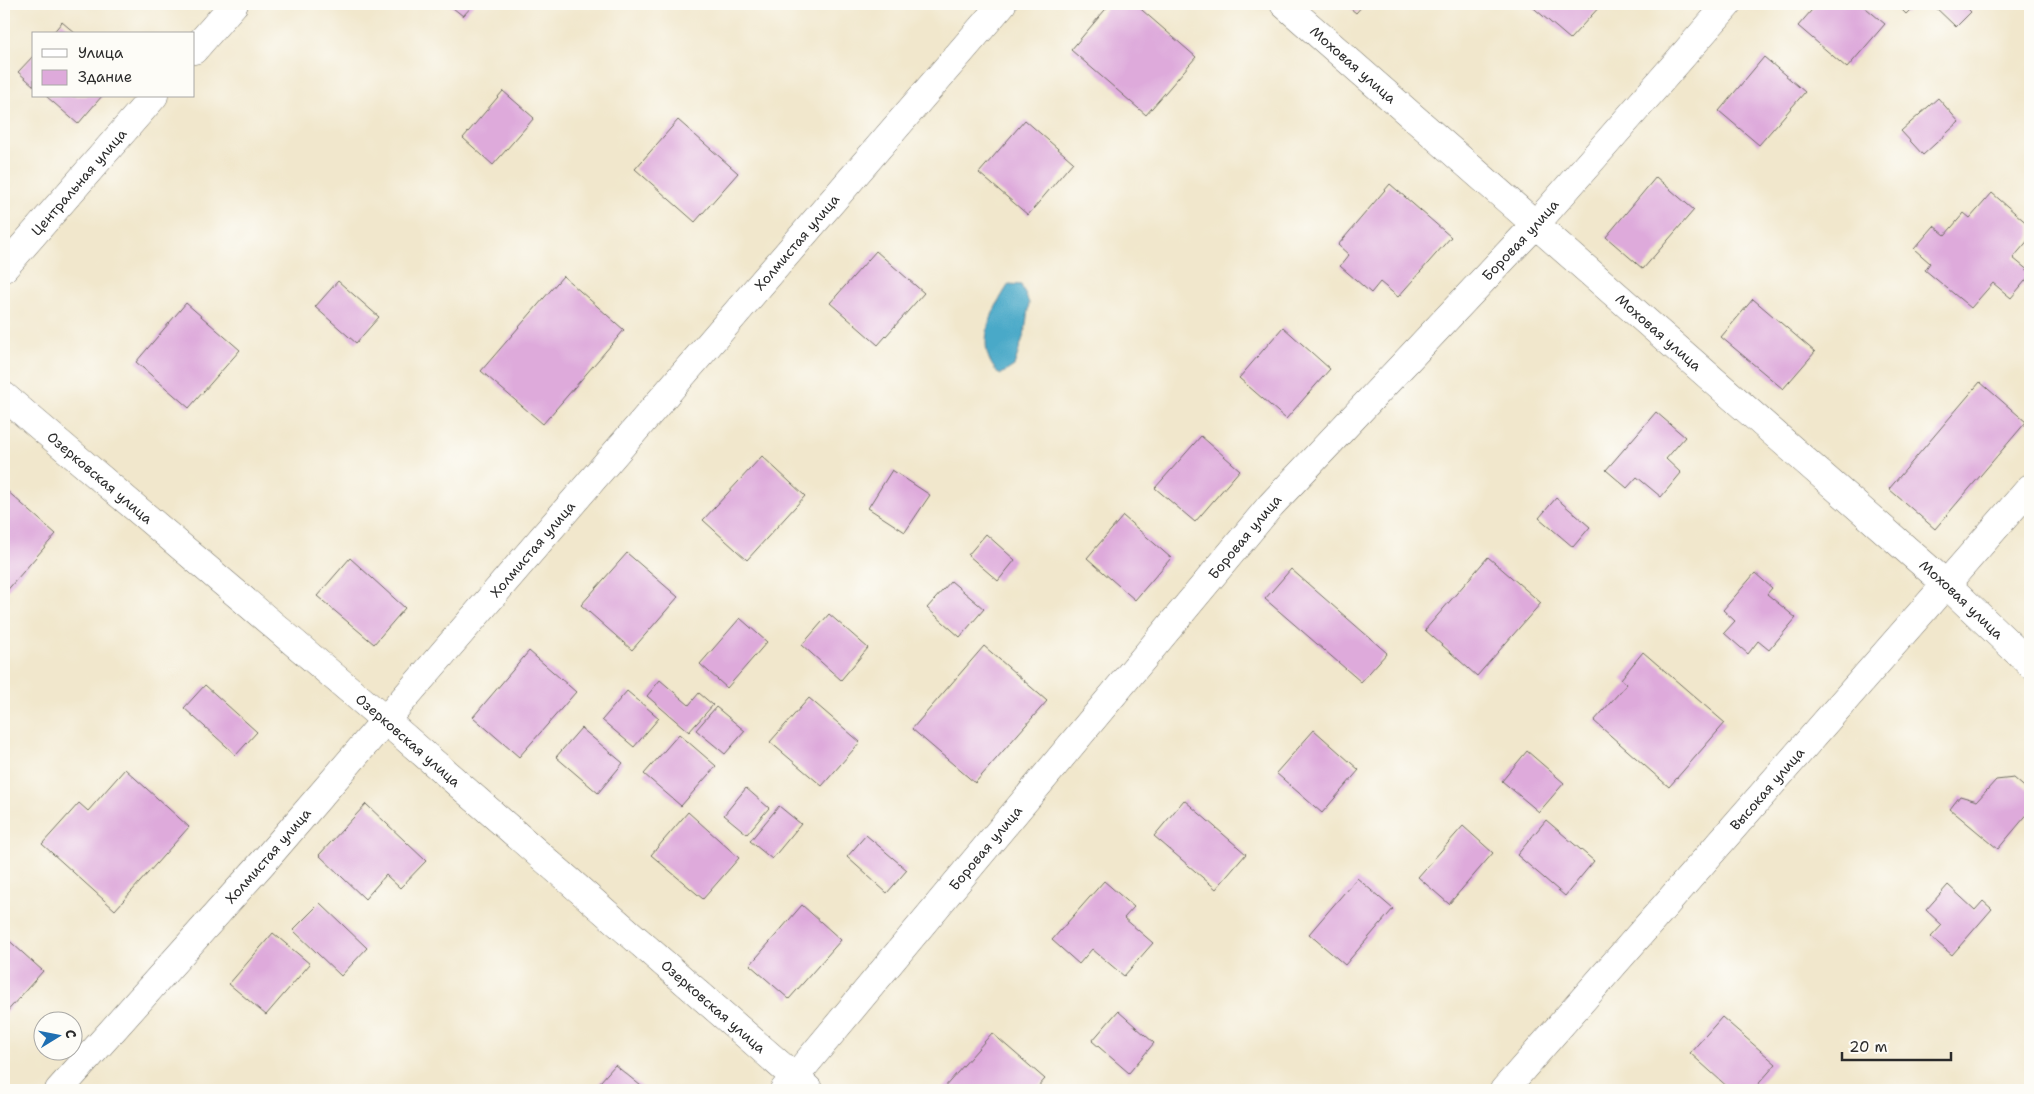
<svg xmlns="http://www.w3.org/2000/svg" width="2034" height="1094" viewBox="0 0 2034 1094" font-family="'Shantell Sans',sans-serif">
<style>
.water{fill:#49a9c8;stroke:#3a6a7a}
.building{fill:#deaadb}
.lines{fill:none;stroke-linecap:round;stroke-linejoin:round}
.street-casing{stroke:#706d63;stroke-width:29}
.street{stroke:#fff;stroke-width:28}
.labels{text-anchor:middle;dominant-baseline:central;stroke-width:4;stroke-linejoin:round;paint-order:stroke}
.street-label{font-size:14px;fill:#2b2b2b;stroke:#fdfcf7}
</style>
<rect width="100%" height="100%" fill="#fdfcf7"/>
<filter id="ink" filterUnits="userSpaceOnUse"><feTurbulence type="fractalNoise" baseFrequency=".02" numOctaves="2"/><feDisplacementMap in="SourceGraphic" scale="10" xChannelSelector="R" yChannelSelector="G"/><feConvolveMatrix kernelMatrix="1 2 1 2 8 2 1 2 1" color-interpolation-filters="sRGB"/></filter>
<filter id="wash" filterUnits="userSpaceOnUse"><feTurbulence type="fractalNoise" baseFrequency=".0096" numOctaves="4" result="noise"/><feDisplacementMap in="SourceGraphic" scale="20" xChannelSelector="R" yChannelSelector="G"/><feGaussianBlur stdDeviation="1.12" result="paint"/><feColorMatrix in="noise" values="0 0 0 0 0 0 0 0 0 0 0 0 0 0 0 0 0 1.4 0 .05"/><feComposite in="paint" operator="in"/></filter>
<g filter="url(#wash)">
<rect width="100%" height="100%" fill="#f1e7cc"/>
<path class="water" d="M1009,284l12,1 8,18 -4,28 -11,35 -14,9c-28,-27 -8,-65 9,-91z"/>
<g id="blocks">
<g class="building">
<path d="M448,4h26l-11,12z"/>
<path d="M1110,4h25l61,53 -50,58 -75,-65z"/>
<path d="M1345,4h19l-8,9z"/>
<path d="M1529,4h73l-32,35z"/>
<path d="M1817,4h44l24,20 -38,44 -49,-42z"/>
<path d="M1896,4h20l-10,10z"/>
<path d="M1932,4h31l8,8 -15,15z"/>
<path d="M62,22l14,12h-24z"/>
<path d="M34,55v31l-16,-14z"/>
<path d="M1764,57l41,35 -46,53 -40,-34z"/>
<path d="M503,91l31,27 -41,47 -30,-27z"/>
<path d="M46,96h56l-24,28z"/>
<path d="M1938,98l21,24 -36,33 -22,-24z"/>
<path d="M678,120l60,53 -43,49 -60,-53z"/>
<path d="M1025,120l48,42 -45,53 -49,-42z"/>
<path d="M1656,177l38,33 -51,59 -37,-32z"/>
<path d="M1390,184l61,53 -53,60 -18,-15 -9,11 -31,-27 9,-11 -11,-10z"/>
<path d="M1992,193l38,33v12l-17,20 17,14v3l-19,23 -18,-15 -22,25 -46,-38 5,-7 -16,-14 20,-23 11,9 19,-22 6,5z"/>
<path d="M876,251l48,42 -46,52 -48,-42z"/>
<path d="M563,276l61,54 -81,94 -62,-53z"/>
<path d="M338,281l41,36 -23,26 -41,-36z"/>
<path d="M1753,299l62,53 -32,37 -62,-52z"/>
<path d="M186,303l54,47 -51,58 -53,-46z"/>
<path d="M1283,327l47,42 -44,50 -47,-41z"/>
<path d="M1980,382l46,40 -91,107 -46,-40z"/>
<path d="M1656,412l29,25 -19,22 15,14 -20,24 -24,-20 -10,11 -21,-18z"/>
<path d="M1201,436l39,34 -45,52 -40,-34z"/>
<path d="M762,456l43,40 -58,64 -44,-40z"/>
<path d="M892,470l38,25 -25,37 -37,-24z"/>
<path d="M5,489l51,45 -52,60v-104z"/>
<path d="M1556,498l34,29 -17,20 -34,-29z"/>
<path d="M1123,516l48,42 -36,42 -48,-42z"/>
<path d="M986,534l29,26 -17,21 -30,-26z"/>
<path d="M627,553l51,44 -46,53 -51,-45z"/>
<path d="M1488,557l53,46 -64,73 -52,-46z"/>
<path d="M350,558l55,50 -31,36 -57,-48z"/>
<path d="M1291,569l96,84 -26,29 -96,-83z"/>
<path d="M1755,573l17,15 -5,6 29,24 -27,32 -11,-9 -10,13 -24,-21 11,-12 -12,-11z"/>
<path d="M951,581l33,28 -24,28 -33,-29z"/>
<path d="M829,614l39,34 -27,32 -39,-35z"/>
<path d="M740,618l27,24 -40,46 -27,-24z"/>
<path d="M984,646l63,55 -72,82 -63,-54z"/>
<path d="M529,651l47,41 -57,65 -46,-40z"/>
<path d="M1643,652l82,71 -56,64 -75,-66 33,-37 -6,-5z"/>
<path d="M660,680l29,25 10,-12 14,12 -24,27 -42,-36z"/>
<path d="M205,685l52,47 -21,23 -52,-47z"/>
<path d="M627,691l32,27 -25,29 -32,-27z"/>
<path d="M809,698l51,44 -38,44 -52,-44z"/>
<path d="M716,707l29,24 -20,23 -29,-24z"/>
<path d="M581,728l42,35 -25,30 -42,-36z"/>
<path d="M1314,730l45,40 -37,43 -46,-40z"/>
<path d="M679,734l37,32 -35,40 -37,-32z"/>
<path d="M1527,751l37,32 -25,29 -37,-31z"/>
<path d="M125,769l64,58 -74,83 -73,-66 37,-41 9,8z"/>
<path d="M2014,778l16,14v19l-32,38 -48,-40 10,-13 17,5 19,-21z"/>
<path d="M746,788l23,20 -22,26 -23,-19z"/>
<path d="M1184,800l62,54 -30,35 -62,-53z"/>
<path d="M366,804l60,57 -26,27 -14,-13 -21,24 -46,-44z"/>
<path d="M779,806l22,18 -29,35 -22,-18z"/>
<path d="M688,812l51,46 -36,41 -52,-44z"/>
<path d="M1546,820l48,41 -29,35 -48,-41z"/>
<path d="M1463,826l30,27 -44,51 -31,-27z"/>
<path d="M866,835l41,35 -20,23 -40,-36z"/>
<path d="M1357,878l36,31 -48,56 -36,-31z"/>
<path d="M1104,881l30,26 -10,11 29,25 -29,33 -32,-27 -13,15 -27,-24z"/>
<path d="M1948,885l27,25 8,-9 9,8 -40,46 -21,-18 11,-12 -16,-15z"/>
<path d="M320,903l47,45 -26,28 -48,-46z"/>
<path d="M802,905l39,35 -52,59 -39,-34z"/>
<path d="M273,933l37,31 -44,51 -37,-31z"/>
<path d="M4,936l39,35 -39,44z"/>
<path d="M1118,1011l36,32 -25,30 -37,-32z"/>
<path d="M1722,1017l54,47 -23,26h-22l-41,-37z"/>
<path d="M992,1033l53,46 -10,11h-90l-2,-1z"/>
<path d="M615,1065l31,25h-53z"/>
</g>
</g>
</g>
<g filter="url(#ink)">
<use href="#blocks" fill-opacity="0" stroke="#706d63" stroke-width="1"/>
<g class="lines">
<defs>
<g id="street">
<path id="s1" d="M1284,4l662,580 84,80"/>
<path d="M194,50l40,-46"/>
<path id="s2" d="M4,268l150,-172"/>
<path id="s3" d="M4,396l381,324 423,369"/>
<path id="s4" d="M59,1090l206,-230 737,-856"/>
<path id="s5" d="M784,1090l487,-585 264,-280 193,-221"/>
<path id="s6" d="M1504,1090l526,-602"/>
</g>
</defs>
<use href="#street" class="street-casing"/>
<use href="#street" class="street"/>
</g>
</g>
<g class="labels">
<g class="street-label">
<text stroke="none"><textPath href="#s1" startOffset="92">Моховая улица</textPath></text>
<text stroke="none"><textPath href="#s2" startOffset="114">Центральная улица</textPath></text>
<text stroke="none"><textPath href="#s5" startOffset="1125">Боровая улица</textPath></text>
<text stroke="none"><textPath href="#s4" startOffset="1124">Холмистая улица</textPath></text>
<text stroke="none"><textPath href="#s1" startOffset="498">Моховая улица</textPath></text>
<text stroke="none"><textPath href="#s3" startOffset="126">Озерковская улица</textPath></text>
<text stroke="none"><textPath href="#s5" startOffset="720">Боровая улица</textPath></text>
<text stroke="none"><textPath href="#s4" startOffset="719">Холмистая улица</textPath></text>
<text stroke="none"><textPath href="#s1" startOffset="902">Моховая улица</textPath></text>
<text stroke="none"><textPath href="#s3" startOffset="531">Озерковская улица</textPath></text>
<text stroke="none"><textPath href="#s6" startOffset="400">Высокая улица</textPath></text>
<text stroke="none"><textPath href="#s5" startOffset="315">Боровая улица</textPath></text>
<text stroke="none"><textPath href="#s4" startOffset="314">Холмистая улица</textPath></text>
<text stroke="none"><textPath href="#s3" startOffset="936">Озерковская улица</textPath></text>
</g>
</g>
<rect width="2034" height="1094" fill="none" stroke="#fdfcf7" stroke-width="20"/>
<rect x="32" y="32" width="162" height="65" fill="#fdfcf7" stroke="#a9a8a5"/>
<rect x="42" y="49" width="25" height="8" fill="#ffffff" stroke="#a9a8a5"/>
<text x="78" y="58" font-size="15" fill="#2b2b2b">Улица</text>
<rect x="42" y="70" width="25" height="15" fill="#deaadb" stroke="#a9a8a5"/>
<text x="78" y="82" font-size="15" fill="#2b2b2b">Здание</text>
<g transform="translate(58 1036) rotate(80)"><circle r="24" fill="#fdfcf7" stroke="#a9a8a5"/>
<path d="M0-4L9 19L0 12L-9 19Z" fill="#1f6fb2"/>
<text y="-8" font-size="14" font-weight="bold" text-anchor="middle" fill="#2b2b2b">С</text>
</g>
<path d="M1842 1052v8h109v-8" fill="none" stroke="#2b2b2b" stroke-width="2.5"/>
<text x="1849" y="1052" font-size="15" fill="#2b2b2b" stroke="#fdfcf7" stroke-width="4" paint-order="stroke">20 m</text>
</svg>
